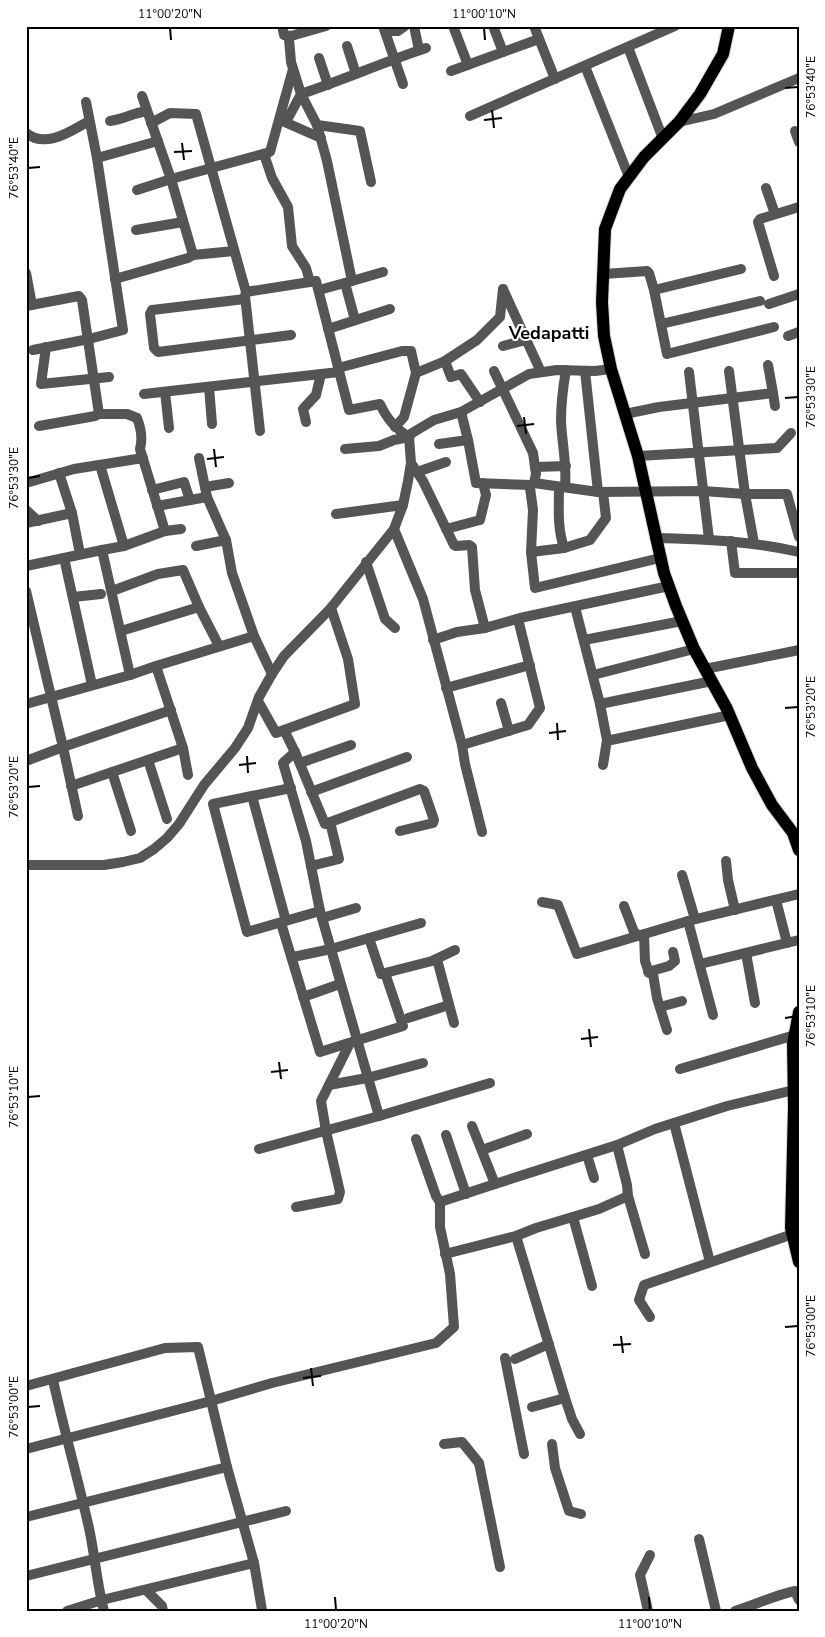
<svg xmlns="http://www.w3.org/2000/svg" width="825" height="1637" viewBox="0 0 825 1637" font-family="'Nunito Sans',sans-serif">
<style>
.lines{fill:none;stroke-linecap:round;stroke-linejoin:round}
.major-casing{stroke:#dbdbdb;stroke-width:14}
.minor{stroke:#555;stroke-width:10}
.major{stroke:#000;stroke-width:12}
.ticks{fill:none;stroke:#000;stroke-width:2}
.labels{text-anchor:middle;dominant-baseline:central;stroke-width:4;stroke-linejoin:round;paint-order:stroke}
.district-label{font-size:18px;font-weight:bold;fill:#000;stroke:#fff}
.neatline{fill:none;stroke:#000;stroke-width:2}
.ticks-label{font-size:12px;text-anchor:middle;fill:#000}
</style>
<rect width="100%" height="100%" fill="#fff"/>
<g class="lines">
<defs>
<g id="major">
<path d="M729,26l-6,28 -23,40 -21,28 -35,35 -24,32 -15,40 -3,73 2,34 7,33 27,87 26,117 12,33 18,43 33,60 25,59 20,37 21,28 6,17"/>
<path d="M799,1012l-6,32 1,63 -3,121 8,34"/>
</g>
</defs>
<use href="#major" class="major-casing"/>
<g class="minor">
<path d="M282,26l2,9 7,1 35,-10"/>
<path d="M383,26l20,58"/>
<path d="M414,26l5,24"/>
<path d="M453,26l15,39"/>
<path d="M493,26l10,26"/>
<path d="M534,26l21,53"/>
<path d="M385,31h13l7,-5"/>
<path d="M291,36l-2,3 2,23 10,32 16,31 10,36 25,120 -33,9"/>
<path d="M347,46l9,28"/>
<path d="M628,47l35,92"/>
<path d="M319,58l9,27"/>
<path d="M585,66l44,111"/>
<path d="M451,71l88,-32"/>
<path d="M470,116l205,-90"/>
<path d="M280,120l41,18"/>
<path d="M110,121c14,-2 23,-8 37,-10"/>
<path d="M286,122l15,-28c42,-14 83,-32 125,-46"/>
<path d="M679,122l35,-8 85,-36"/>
<path d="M151,123l19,-10 26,1 50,178 -1,4 15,135"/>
<path d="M317,125l43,6 11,51"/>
<path d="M795,131l4,11"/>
<path d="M26,133c20,16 45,-2 63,-12"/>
<path d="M264,154l8,24 16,29 4,39 14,22 4,14"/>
<path d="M97,158l61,-17"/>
<path d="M766,188l9,26"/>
<path d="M137,190l34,-11 -29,-83"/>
<path d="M136,230l47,-8"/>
<path d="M193,255l41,-4"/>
<path d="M26,273l6,32"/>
<path d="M604,274l43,-3 2,2 5,17 13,64 107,-27"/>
<path d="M774,276l-16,-54 2,-3 39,-12"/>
<path d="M115,279l73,-21 5,-3 -22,-76 99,-27 23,-83"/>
<path d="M352,281l31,-9"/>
<path d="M345,283l10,37"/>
<path d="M503,289l38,83"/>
<path d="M654,290l87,-21"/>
<path d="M246,292l70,-11 33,129 31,-6c7,15 15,24 29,33"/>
<path d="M245,299l-93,11 -2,4 4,34 4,4 133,-17"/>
<path d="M769,304l30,-10"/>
<path d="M26,306l53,-10 3,4 17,114"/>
<path d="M661,324l99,-23"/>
<path d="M328,329l62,-20"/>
<path d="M788,336l11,-4"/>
<path d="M503,346l23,-6"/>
<path d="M46,347l-5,37 68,-7"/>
<path d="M33,350l56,-11 34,-9 -26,-172 -11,-56"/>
<path d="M445,361l6,16 10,-3 19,28"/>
<path d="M338,368l64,-17h9l5,22"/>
<path d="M494,371l39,82 3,21 -2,9 -3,2 -1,3 3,22 -2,42 4,36 125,-30"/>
<path d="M585,371l13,121"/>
<path d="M729,371l16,123 9,49"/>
<path d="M689,372l20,167"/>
<path d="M209,387l3,37"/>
<path d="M165,392l4,36"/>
<path d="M773,393l2,13"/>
<path d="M144,394l195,-22"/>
<path d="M461,412l7,28 8,43 55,2"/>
<path d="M625,414l34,-7 114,-14 -5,-28"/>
<path d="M306,422l-3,-13 13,-14 5,-21"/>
<path d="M39,426l56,-10 4,-2h28l10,4c4,10 6,20 3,31l25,82 -41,15 -22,4"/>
<path d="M395,427l9,-10 12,-44 29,-12 32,-21 23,-23 3,-28"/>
<path d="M439,444l29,-4"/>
<path d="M345,449l34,-3 15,-6 15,-3"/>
<path d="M638,456l139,-8 14,-15"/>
<path d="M199,458l8,39 19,43 6,33 22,63 18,38"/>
<path d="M411,463l12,18 31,64 2,1 13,-1 3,2 3,43 10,38"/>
<path d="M100,465l24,81"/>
<path d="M535,467l31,-1"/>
<path d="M417,472l29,-10"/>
<path d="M59,473l13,40 8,41"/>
<path d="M26,483l48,-14 69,-11"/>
<path d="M534,483l64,9 105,-1 42,3h42l12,43"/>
<path d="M205,487l24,-4"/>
<path d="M559,487c0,20 -2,40 5,61"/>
<path d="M565,487c2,-22 -3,-44 -4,-66 0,-17 2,-34 5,-51"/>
<path d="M152,490l32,-8 6,18"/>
<path d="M157,506l50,-9"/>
<path d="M26,510l12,11"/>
<path d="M336,514l67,-9"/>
<path d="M26,523l46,-10"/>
<path d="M394,529l29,70 39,146 3,19 17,68"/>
<path d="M446,529l34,-9 6,-25 -3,-12"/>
<path d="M165,531l16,-2"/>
<path d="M655,538c49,1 96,3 144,14"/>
<path d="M731,541l4,32h64"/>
<path d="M196,546l30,-6"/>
<path d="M531,552l33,-4 26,-8 16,-22 -3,-26"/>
<path d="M366,562l19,57 10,9"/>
<path d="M26,566l38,-8"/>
<path d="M26,591l37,156 -37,14"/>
<path d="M112,591l46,-17 25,-4 16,37 20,39"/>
<path d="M73,597l28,-3"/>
<path d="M575,607l25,97 7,36h4l119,-25"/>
<path d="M121,631l78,-24"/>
<path d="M433,640l24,-8 28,-4 35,-10 149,-32"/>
<path d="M584,640l98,-19"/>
<path d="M156,666l27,82 5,27"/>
<path d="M705,669l94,-19"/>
<path d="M593,675l101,-26"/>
<path d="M92,685l-28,-127 38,-8 28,125"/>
<path d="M446,688l84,-23"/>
<path d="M258,701l18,32 79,-29 -7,-45 -17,-51"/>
<path d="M501,703l8,28"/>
<path d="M26,704l104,-29 26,-9 98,-30"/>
<path d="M600,704l112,-23"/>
<path d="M284,730l11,22 30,72 95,-35 4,2 10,29 -1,3 -33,8"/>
<path d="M462,745l66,-20 12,-17 -22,-89"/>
<path d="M148,760l19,59"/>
<path d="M300,763l51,-18"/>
<path d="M603,765l4,-25"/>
<path d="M112,772l19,59"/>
<path d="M71,786l112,-38"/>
<path d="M311,792l96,-35"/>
<path d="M252,796l39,-8"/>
<path d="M78,816l-15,-69 108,-37"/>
<path d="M726,861l2,19 7,30"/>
<path d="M26,865h78l19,-3 17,-4 14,-9 13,-11 12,-14 25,-39 31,-37 13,-20 11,-31 13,-23 12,-18 46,-47 64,-80 9,-24 5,-24 3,-18 -2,-26 3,-4 22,-13 27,-8 68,-38 28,-4 38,1 16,-2"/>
<path d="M311,866l28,-7 -9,-37"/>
<path d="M682,875l13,44"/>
<path d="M776,900l11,43"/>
<path d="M542,902l16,3 19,49 111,-33 111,-27"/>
<path d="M624,906l10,26 5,4"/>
<path d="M322,918l34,-10"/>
<path d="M286,921l-34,-125 -39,8 34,128 73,-21"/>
<path d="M688,921l25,94"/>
<path d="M281,923l39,129 83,-26 -18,-53"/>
<path d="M644,934l1,27 4,12 4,1 4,24 10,32"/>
<path d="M369,938l12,36 55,-14 2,3 16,60"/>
<path d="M746,953l9,50"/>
<path d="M293,957l38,-8 90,-26"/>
<path d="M434,960l21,-10"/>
<path d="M700,964l99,-24"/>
<path d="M648,972l21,-6 6,-5 -2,-9"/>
<path d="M303,997l37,-13"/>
<path d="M660,1007l22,-6"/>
<path d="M408,1018l41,-13"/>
<path d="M680,1069l115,-34"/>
<path d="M329,1085l38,-7 56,-15"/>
<path d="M379,1116l111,-33"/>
<path d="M674,1123l36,139"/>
<path d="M446,1135l20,59"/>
<path d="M259,1149l120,-33 -59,-205 -14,-70 -23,-78 12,-11"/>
<path d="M482,1150l45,-16"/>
<path d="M587,1155l7,23"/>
<path d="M495,1184l122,-39 38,-16 72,-23 67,-16"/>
<path d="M628,1196l17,58"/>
<path d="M440,1202l55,-18 -23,-58"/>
<path d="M296,1207l42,-8 2,-7 -14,-61 -5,-30 29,-58"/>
<path d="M573,1217l19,69"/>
<path d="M516,1236l49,162 7,21 8,15"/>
<path d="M445,1254l71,-18 20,-8 63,-19 29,-13 -1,-11 -10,-40"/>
<path d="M650,1317l-11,-17 5,-15 149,-51"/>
<path d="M505,1358l19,96"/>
<path d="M515,1359l34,-15"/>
<path d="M53,1380c11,50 25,99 36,148 6,28 8,56 15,83"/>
<path d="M26,1386l139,-38 33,-1 29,120 27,96 8,47"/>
<path d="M532,1407l33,-9"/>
<path d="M444,1444l18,-2 17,21 21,104"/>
<path d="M552,1444l3,24 14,43 12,3"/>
<path d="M26,1449l185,-48 61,-18 164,-40 18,-16 -4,-53 -10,-47v-25l-4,-6 -20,-57"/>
<path d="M26,1517l201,-50"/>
<path d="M699,1539l17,72"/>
<path d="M26,1576l260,-65"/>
<path d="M146,1590l16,16 1,5"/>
<path d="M67,1611l35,-11 152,-37"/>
<path d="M648,1611l-8,-36 10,-20"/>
<path d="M735,1611c20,-6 40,-16 60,-20l4,9"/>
</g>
<use href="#major" class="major"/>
</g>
<path class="ticks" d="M170,28l1,12M484,28l1,12M785,88l13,-1M492,110l2,18M484,120l18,-2M182,143l2,17M174,152l18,-1M28,168l12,-1M785,398l13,-1M524,417l2,17M517,426l17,-2M214,449l2,18M207,459l17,-2M28,478l12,-2M785,708l13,-1M557,723l1,17M549,733l17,-2M247,756l1,17M239,765l17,-2M28,787l12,-1M785,1018l13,-2M589,1029l2,18M581,1039l17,-2M279,1062l2,17M271,1072l17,-2M28,1097l12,-1M785,1327l13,-1M621,1336l2,17M613,1345l18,-1M311,1368l2,18M303,1378l18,-2M28,1407l12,-1M335,1597l1,13M649,1597l1,13"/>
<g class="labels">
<g class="district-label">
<text x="549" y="333">Vedapatti</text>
</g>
</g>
<rect width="825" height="1637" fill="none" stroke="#ffffff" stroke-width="55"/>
<rect x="28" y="28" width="770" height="1582" class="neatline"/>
<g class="ticks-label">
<text x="170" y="18">11°00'20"N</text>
<text x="484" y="18">11°00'10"N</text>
<text transform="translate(811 87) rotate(-90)" y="4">76°53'40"E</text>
<text transform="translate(14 168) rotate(-90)" y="4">76°53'40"E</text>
<text transform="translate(811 397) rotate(-90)" y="4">76°53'30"E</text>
<text transform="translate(14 478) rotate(-90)" y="4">76°53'30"E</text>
<text transform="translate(811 707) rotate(-90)" y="4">76°53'20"E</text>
<text transform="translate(14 787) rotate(-90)" y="4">76°53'20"E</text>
<text transform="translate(811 1016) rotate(-90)" y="4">76°53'10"E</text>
<text transform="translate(14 1097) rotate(-90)" y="4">76°53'10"E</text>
<text transform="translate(811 1326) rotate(-90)" y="4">76°53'00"E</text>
<text transform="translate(14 1407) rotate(-90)" y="4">76°53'00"E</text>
<text x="336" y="1628">11°00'20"N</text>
<text x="650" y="1628">11°00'10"N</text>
</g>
</svg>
